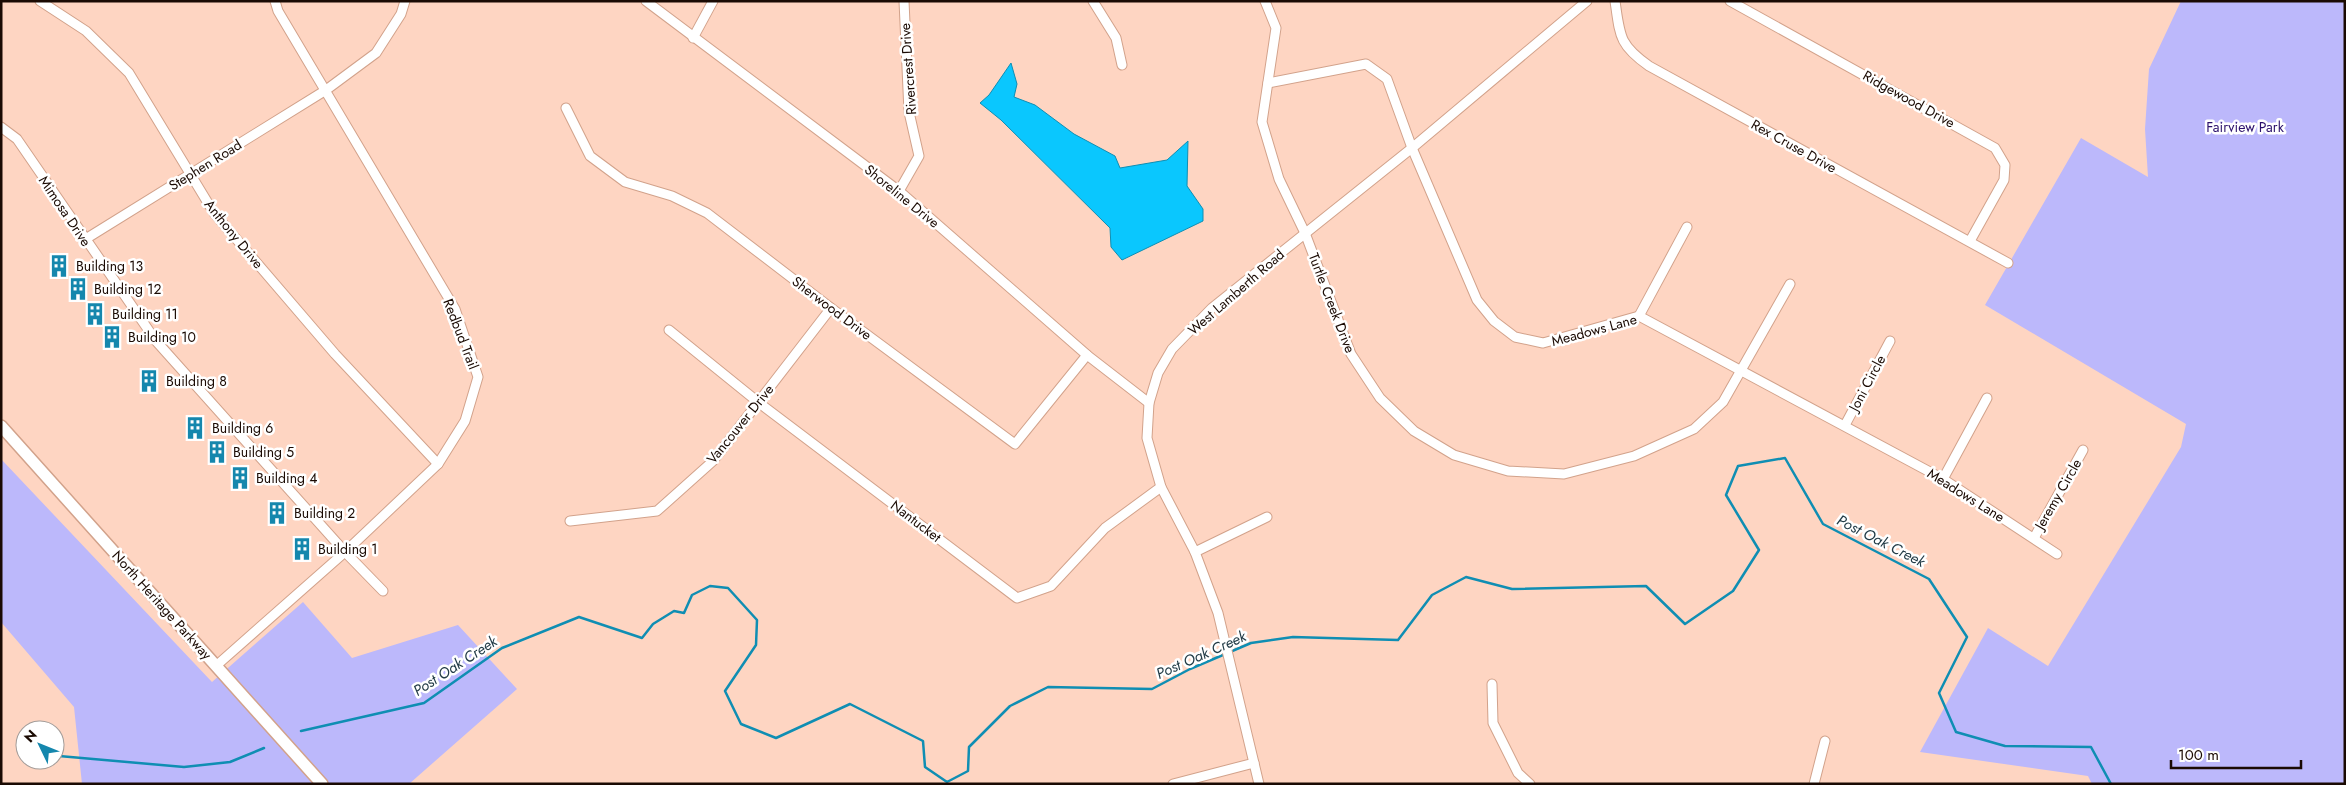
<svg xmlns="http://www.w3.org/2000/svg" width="2346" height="785" viewBox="0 0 2346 785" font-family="Jost,sans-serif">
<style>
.green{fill:#bcb8fb}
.water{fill:#0ac7fe;stroke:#0f8eb3}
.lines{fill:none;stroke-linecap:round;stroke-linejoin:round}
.stream{stroke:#0f8eb3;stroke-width:2.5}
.minor-casing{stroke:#d2a28b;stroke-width:11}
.major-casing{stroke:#d2a28b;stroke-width:14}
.minor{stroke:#fff;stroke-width:9}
.major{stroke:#fff;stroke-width:11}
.labels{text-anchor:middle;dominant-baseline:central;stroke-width:5;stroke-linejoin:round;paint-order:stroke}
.street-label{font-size:14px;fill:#1a0a03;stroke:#fff}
.park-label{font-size:14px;fill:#2b106b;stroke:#fff}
.poi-label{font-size:14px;fill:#1a0a03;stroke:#fff;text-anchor:start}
.water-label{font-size:15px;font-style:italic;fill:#233c47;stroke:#fff}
</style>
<rect width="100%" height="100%" fill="#fed5c2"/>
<g class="green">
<path d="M2181,1h164v783h-253l-4,-8 -168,-24 68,-124 60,38 133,-219 5,-23 -201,-119 96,-167 67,39 -3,-48 4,-60z"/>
<path d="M1,459l211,223 91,-80 49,56 106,-33 59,64 -108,95h-327l-8,-77 -73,-85z"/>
</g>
<path class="water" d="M1011,63l6,21 -3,13 21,8 39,29 41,22 5,12 47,-8 21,-19 -1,45 16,23v12l-81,39 -11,-13 -1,-19 -109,-108 -21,-17 9,-8z"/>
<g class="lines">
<g class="stream">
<path d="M301,731l123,-28 78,-55 77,-31 63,21 11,-14 21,-13 10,2 8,-18 18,-9 18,2 29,32 -1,25 -31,46 16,33 35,14 74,-34 73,37 2,26 22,15 21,-11 1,-24 41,-41 38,-19 104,2 38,-20 61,-26 42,-6 105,3 34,-45 34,-18 46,12 134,-3 39,38 48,-33 26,-41 -33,-55 12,-29 47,-8 38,66 106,55 38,58 -28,56 17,39 49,14 86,1 20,37"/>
<path d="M59,756l125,11 46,-5 34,-14"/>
</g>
<defs>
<g id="minor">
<path d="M40,1l46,30 43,42 85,140 121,141 103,110"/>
<path d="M646,1l253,190 188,164 62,48"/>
<path d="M1093,1l23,37 6,27"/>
<path d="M1265,1l11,27 -14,94 17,57 26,54 46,121 29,44 34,33 40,24 54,16 56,3 70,-18 60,-27 29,-27 67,-118"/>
<path d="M1615,1c5,35 4,44 34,65l359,197"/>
<path d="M1730,1l265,147 10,17 -1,15 -34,61"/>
<path d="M693,38l20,-37"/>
<path d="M1268,83l98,-19 21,15 25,69 65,152 17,21 21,16 28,6 96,-27 304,163 114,75"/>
<path d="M566,108l24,48 35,26 47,14 35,17 124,95 184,136 72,-89"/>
<path d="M1,127l16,12 139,202 189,211 38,39"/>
<path d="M899,191l20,-35 -10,-44 -5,-111"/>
<path d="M84,240l242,-150 50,-37 25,-39 4,-13"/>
<path d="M1639,316l48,-89"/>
<path d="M669,330l89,72 259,196 34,-12 54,-58 56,-41"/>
<path d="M1845,425l45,-84"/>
<path d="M1943,479l44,-81"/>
<path d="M570,521l87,-10 56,-50 118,-153"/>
<path d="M2034,538l49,-88"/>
<path d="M1195,552l72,-35"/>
<path d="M217,665l128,-113 93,-88 27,-43 13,-44 -23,-68 -177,-298 -3,-10"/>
<path d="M1492,684l1,39 25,50 12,11"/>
<path d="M1173,784l81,-21"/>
<path d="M1259,784l-41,-171 -23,-61 -34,-65 -14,-49 2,-35 9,-30 14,-24 40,-41 200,-160 175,-147"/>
<path d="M1814,784l11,-43"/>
</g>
<path id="major" d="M1,426l321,358"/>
</defs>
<use href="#minor" class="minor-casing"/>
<use href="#major" class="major-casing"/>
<use href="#minor" class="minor"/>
<use href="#major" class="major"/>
</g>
<defs>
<symbol id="building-bare" viewBox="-9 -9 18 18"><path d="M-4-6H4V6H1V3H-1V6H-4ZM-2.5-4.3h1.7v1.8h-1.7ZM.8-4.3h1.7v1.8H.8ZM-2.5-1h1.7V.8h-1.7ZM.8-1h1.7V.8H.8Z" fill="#1587ad" stroke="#fff" stroke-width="2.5" paint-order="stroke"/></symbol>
</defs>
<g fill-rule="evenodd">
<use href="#building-bare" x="43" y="250" width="32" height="32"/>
<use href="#building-bare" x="62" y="273" width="32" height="32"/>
<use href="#building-bare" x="79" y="298" width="32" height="32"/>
<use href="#building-bare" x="96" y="321" width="32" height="32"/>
<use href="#building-bare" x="133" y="365" width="32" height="32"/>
<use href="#building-bare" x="179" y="412" width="32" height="32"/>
<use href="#building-bare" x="201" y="436" width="32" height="32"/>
<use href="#building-bare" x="224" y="462" width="32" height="32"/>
<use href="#building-bare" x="261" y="497" width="32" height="32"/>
<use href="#building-bare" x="286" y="533" width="32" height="32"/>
</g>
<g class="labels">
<g class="street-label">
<text transform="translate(908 69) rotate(-94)">Rivercrest Drive</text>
<text transform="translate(1909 99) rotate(29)">Ridgewood Drive</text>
<text transform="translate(1794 146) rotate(29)">Rex Cruse Drive</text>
<text transform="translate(205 165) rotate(-32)">Stephen Road</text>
<text transform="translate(902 196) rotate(39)">Shoreline Drive</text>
<text transform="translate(65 211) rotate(56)">Mimosa Drive</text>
<text transform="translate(234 234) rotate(51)">Anthony Drive</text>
<text transform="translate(1236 292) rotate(-41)">West Lamberth Road</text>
<text transform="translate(1332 303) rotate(69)">Turtle Creek Drive</text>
<text transform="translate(832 308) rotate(37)">Sherwood Drive</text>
<text transform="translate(1594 330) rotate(-15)">Meadows Lane</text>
<text transform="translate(461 334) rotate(69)">Redbud Trail</text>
<text transform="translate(1867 383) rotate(-62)">Joni Circle</text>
<text transform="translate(740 424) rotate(-51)">Vancouver Drive</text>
<text transform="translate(2058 494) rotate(-60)">Jeremy Circle</text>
<text transform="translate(1966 495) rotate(32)">Meadows Lane</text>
<text transform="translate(916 521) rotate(37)">Nantucket</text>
<text transform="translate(162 605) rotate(48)">North Heritage Parkway</text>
</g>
<g class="park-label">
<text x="2245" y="127">Fairview Park</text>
</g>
<g class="poi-label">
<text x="76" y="266">Building 13</text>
<text x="94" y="289">Building 12</text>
<text x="112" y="314">Building 11</text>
<text x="128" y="337">Building 10</text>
<text x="166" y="381">Building 8</text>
<text x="212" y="428">Building 6</text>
<text x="233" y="452">Building 5</text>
<text x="256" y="478">Building 4</text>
<text x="294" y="513">Building 2</text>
<text x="318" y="549">Building 1</text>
</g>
<g class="water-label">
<text transform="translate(1881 541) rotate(27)">Post Oak Creek</text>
<text transform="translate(1201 655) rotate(-24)">Post Oak Creek</text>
<text transform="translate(455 666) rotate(-33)">Post Oak Creek</text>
</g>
</g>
<rect width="2346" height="785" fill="none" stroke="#1a0a03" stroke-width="5"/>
<g transform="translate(40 745) rotate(313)"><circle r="24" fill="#ffffff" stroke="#a39d9a"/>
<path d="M0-4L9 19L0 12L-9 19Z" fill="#1587ad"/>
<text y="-8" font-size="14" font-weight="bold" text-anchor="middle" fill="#1a0a03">N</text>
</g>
<path d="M2171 760v8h130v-8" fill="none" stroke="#1a0a03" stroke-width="2.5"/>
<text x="2178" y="760" font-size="15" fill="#1a0a03" stroke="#ffffff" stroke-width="4" paint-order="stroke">100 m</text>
</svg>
